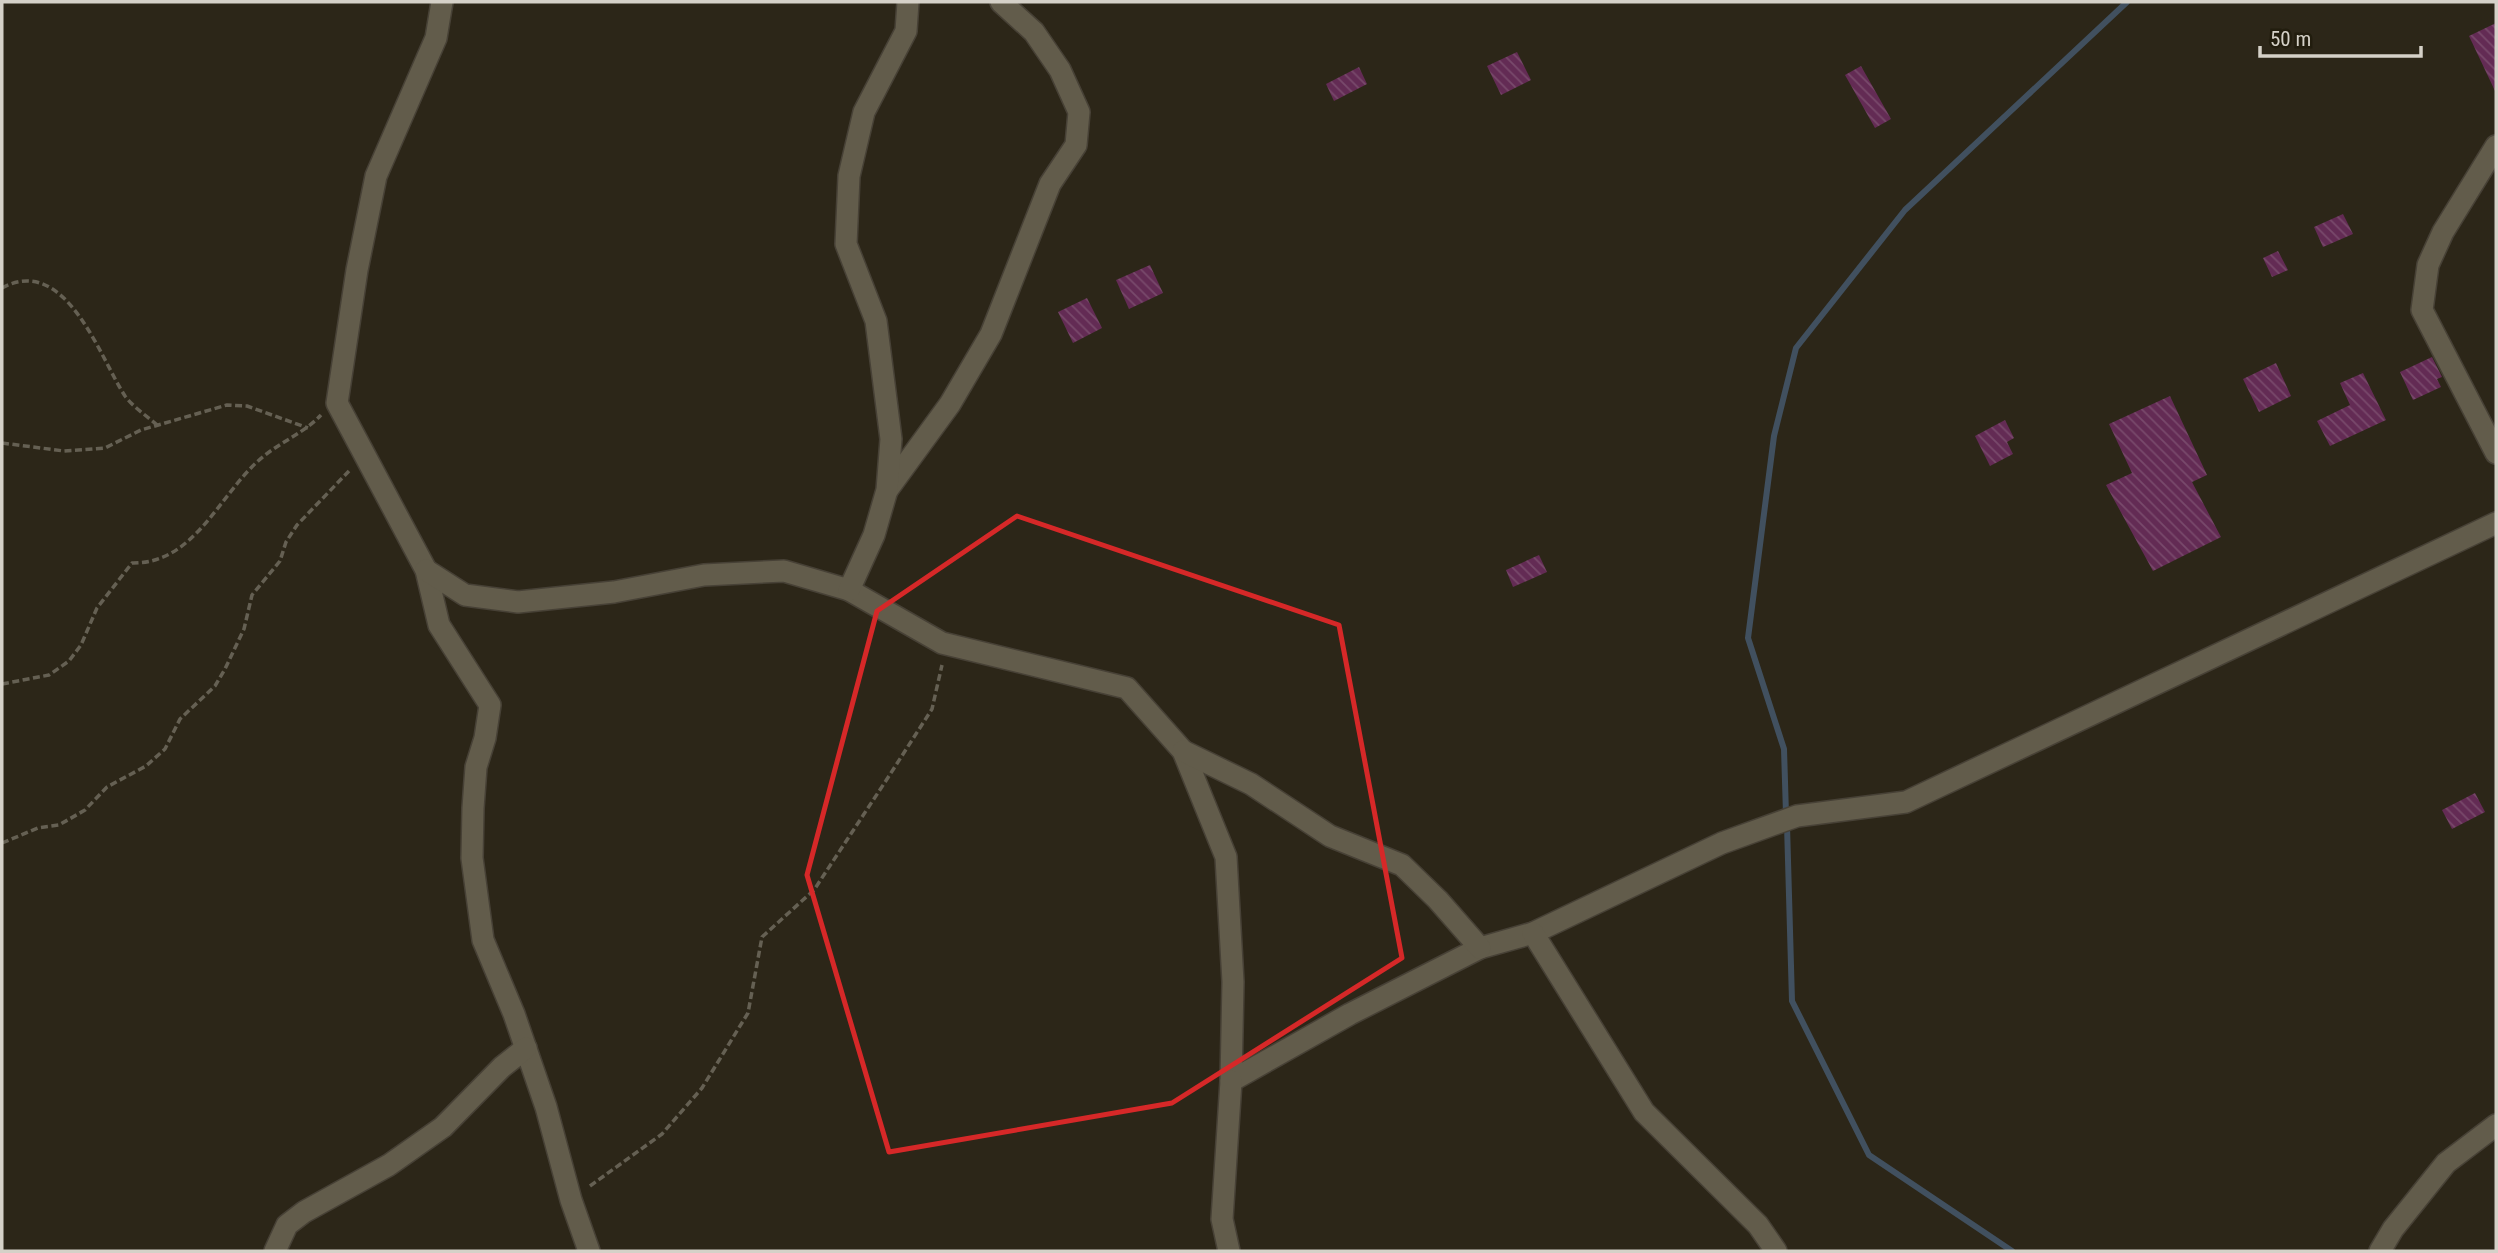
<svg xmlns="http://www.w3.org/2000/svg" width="2498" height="1253" viewBox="0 0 2498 1253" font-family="'Roboto Condensed',sans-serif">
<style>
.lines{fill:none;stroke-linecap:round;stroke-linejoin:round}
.stream{stroke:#41505f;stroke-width:6}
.building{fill:url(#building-back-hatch)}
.street-casing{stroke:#474136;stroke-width:24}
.path{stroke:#656053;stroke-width:3.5;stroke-dasharray:7 3.5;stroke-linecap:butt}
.street{stroke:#625c4b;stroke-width:21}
.marked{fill:none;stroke:#d62828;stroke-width:5;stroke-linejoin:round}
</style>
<defs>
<pattern id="building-back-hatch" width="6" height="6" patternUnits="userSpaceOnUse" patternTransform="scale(1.75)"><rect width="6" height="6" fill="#632b54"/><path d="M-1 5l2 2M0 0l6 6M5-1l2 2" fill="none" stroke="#78496b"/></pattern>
</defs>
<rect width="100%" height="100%" fill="#2c2618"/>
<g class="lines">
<g class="stream">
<path d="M1786,814l-2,-65 -36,-111 26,-202 22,-88 109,-138 222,-208"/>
<path d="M1787,825l5,176 77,154 143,96"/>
</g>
</g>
<g class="building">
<path d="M2496,23v70l-27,-57z"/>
<path d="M1517,52l14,28 -30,15 -14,-29z"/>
<path d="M1861,66l30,53 -16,9 -30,-53z"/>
<path d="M1359,67l8,17 -33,17 -8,-17z"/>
<path d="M2343,214l10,20 -30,13 -9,-20z"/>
<path d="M2278,251l10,19 -16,7 -9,-19z"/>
<path d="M1150,265l13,28 -34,16 -13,-29z"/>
<path d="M1087,298l15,30 -29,15 -15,-31z"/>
<path d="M2432,357l10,20 -5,2 4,8 -28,13 -13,-28z"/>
<path d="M2276,363l15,33 -32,16 -16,-33z"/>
<path d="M2363,373l23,47 -56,26 -13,-25 33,-16 -10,-22z"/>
<path d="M2170,396l37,79 -15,7 29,55 -68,34 -47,-86 26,-12 -23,-49z"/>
<path d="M2005,420l9,18 -7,4 6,12 -23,12 -15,-30z"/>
<path d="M1539,555l8,17 -34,15 -7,-17z"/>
<path d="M2475,793l10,19 -33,17 -10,-19z"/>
</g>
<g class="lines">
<defs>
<g id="street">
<path d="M442,2l-6,36 -60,138 -19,94 -20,133 89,167 13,55 51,80 -5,33 -9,29 -3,41 -1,50 11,82 31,74 32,93 25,93 18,51"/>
<path d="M2496,146l-53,86 -15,33 -6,45 74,143"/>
<path d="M888,489l62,-85 41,-70 59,-150 26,-39 3,-33 -19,-42 -26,-38 -33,-30"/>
<path d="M426,570l39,25 53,7 96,-10 90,-17 80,-4 65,19 93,53 185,45 56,63 43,106 7,125 -2,99 119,-67 130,-66 53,-15 189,-90 75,-27 109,-14 590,-279"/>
<path d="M849,590l25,-55 13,-45 4,-51 -15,-118 -30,-77 3,-68 15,-64 42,-81 2,-29"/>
<path d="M1183,751l68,33 79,52 72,29 36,35 42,48"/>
<path d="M1533,933l111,179 114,113 18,26"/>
<path d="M275,1251l12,-26 17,-13 85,-47 54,-38 59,-60 24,-19"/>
<path d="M1229,1251l-7,-32 9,-138"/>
<path d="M2380,1251l13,-22 53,-66 50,-38"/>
</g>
</defs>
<use href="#street" class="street-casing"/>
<g class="path">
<path d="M2,288c64,-35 98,70 123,108 8,11 22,20 32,29"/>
<path d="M2,443l62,8 41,-3 36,-18 86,-25 20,1 61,22"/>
<path d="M2,684l47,-9 20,-14 12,-16 16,-37 35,-45c61,1 86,-65 125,-101 20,-19 45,-27 64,-47"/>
<path d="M2,843l36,-15 21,-3 26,-15 22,-23 39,-21 19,-17 15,-30 35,-33 10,-17 19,-40 8,-34 28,-34 6,-19 11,-17 52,-54"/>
<path d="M590,1186l72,-52 40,-46 46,-75 14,-76 52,-47 75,-114 43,-67 10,-44"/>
</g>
<use href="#street" class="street"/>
</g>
<path class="marked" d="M1017,516l322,109 63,333 -230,145 -283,49 -82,-277 70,-264z"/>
<rect width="2498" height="1253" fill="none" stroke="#d5d1c8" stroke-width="7"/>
<path d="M2260 46v10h161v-10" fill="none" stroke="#d5d1c8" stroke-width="3.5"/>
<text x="2270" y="46" font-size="21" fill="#d5d1c8" stroke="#221d0e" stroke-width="5" paint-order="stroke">50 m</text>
</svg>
